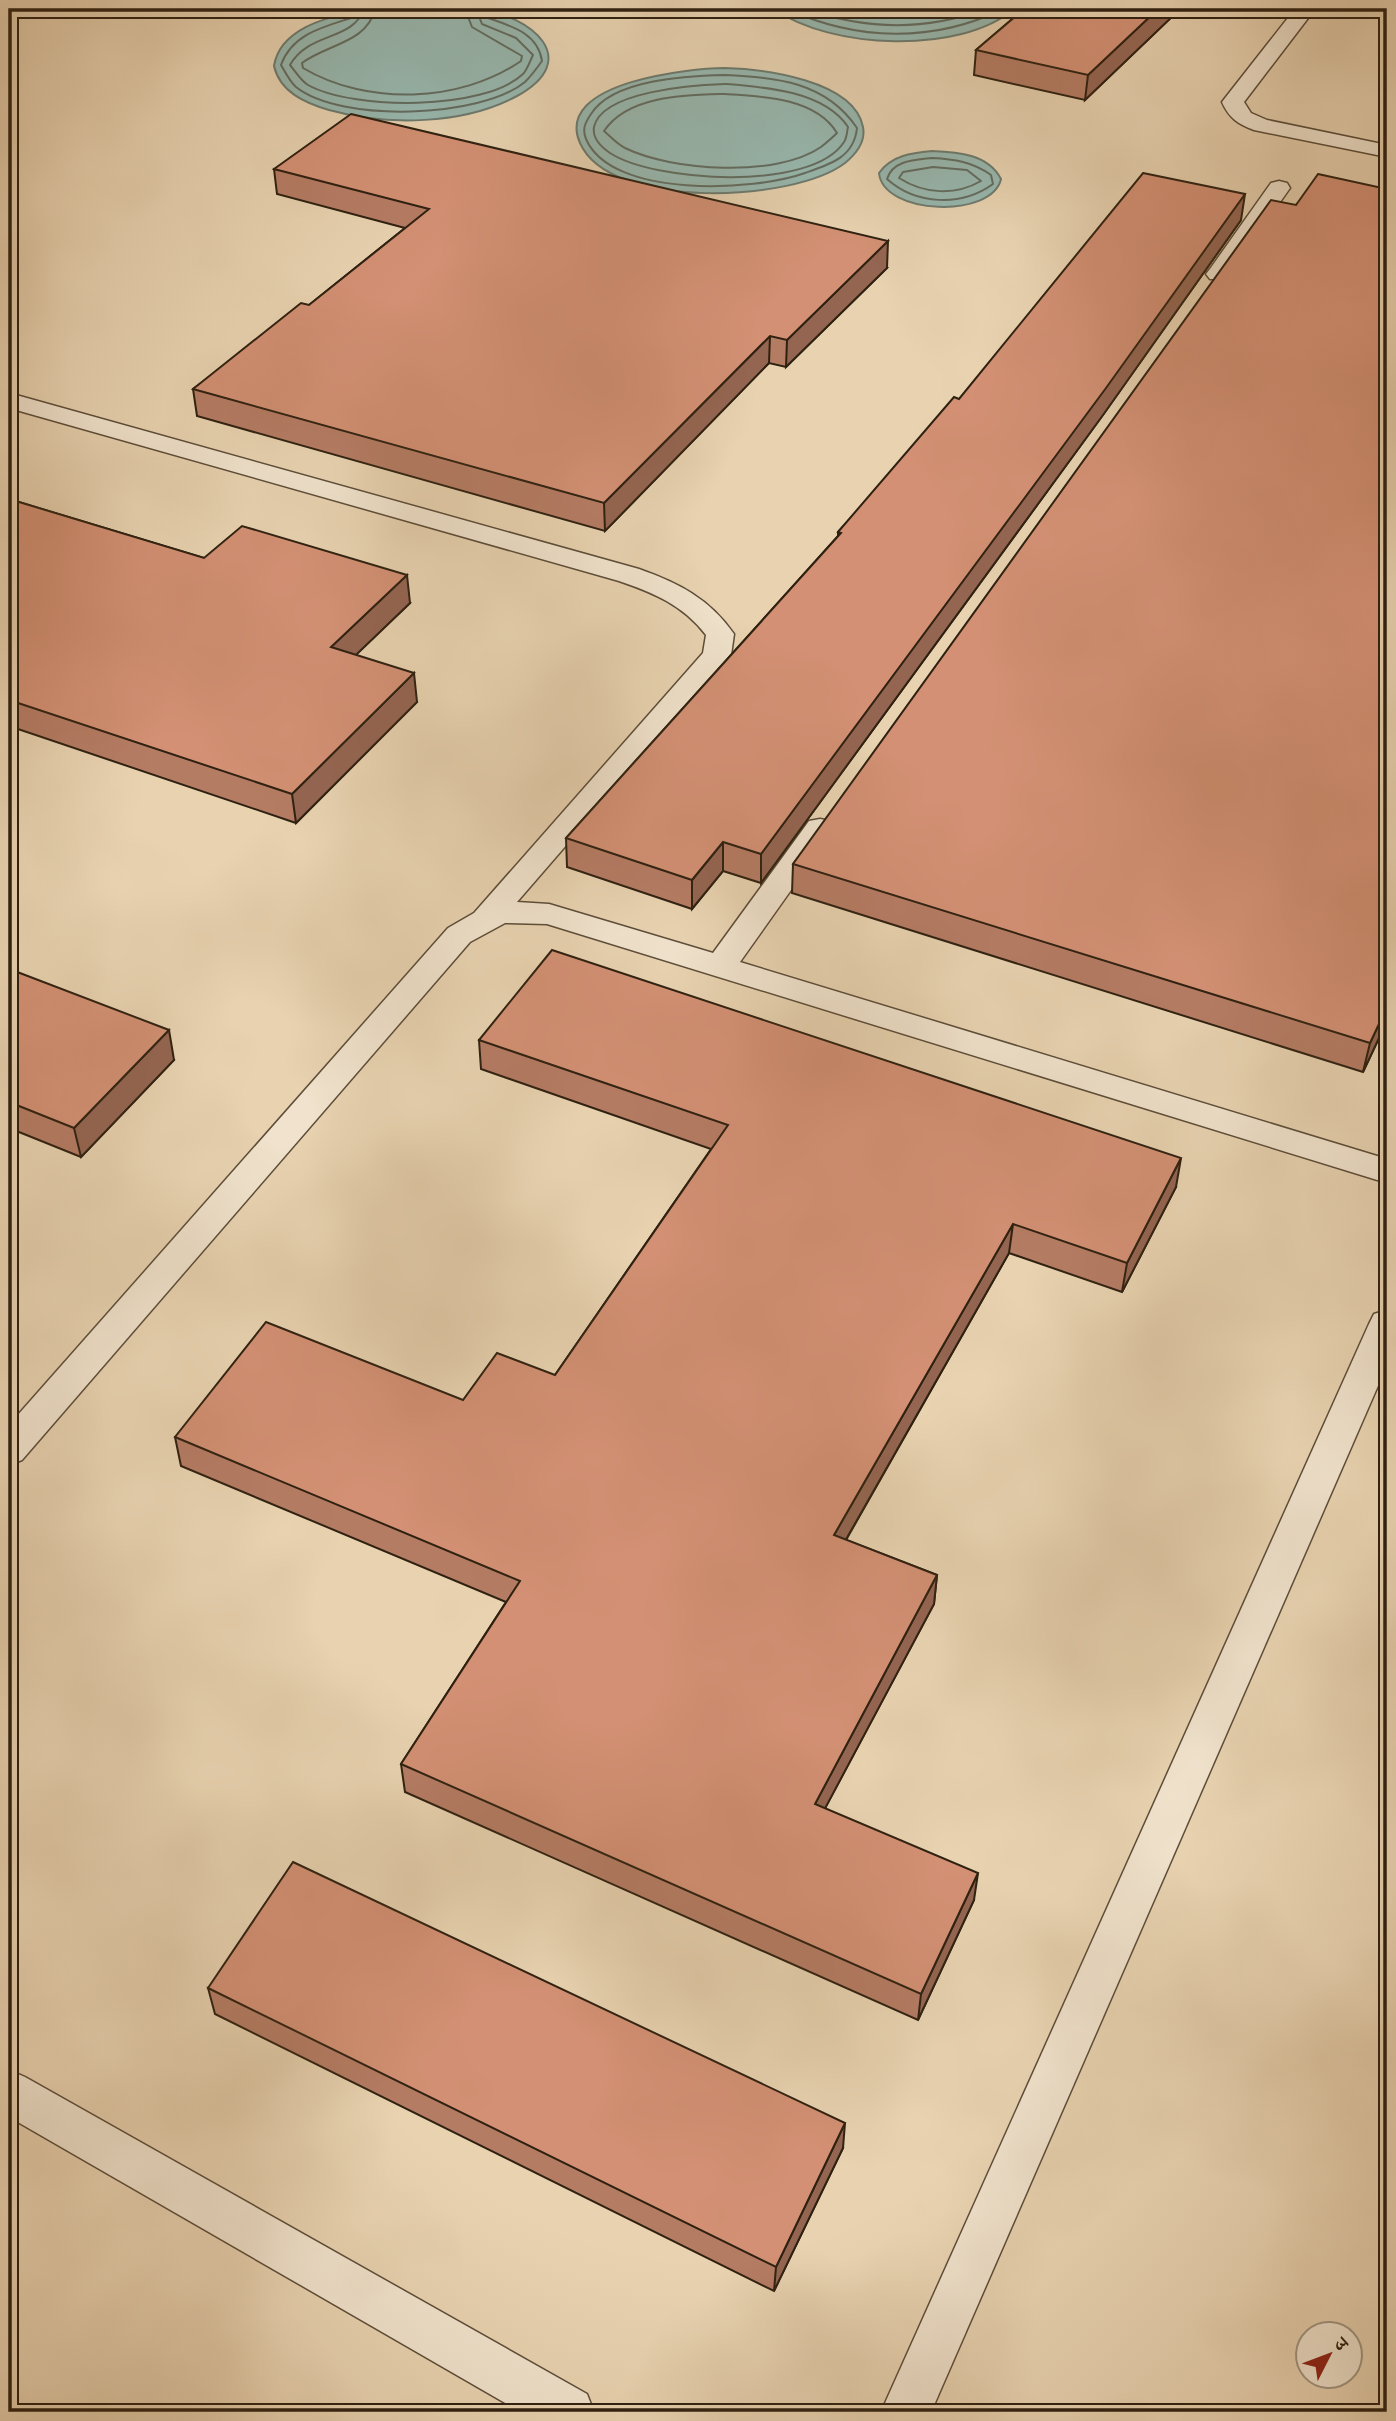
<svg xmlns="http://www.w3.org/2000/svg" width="1396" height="2421" viewBox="0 0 1396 2421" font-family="Cardo,'Noto Serif Devanagari',serif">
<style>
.water{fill:#97b7ae;stroke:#6d7b6f;stroke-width:2}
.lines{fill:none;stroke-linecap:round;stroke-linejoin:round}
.shore{stroke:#636c60;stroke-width:2}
.lane-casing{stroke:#5d4d39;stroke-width:3}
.lane{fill:#f0e2cc;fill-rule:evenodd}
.wall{fill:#b57c64;stroke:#2f2111;stroke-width:2}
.shaded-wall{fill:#946551;stroke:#2f2111;stroke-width:2}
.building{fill:#d39074;stroke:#2f2111;stroke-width:2}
</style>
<rect width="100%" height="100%" fill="#e8d2b0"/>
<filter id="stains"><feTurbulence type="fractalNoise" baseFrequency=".00286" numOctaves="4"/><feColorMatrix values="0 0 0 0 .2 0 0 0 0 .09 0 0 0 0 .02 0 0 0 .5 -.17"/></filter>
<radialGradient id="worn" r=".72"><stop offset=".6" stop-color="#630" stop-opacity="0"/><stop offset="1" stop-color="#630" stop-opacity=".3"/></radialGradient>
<g class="water">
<path d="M362,9c38,0 79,-5 117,0 52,7 105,50 38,87 -54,29 -130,30 -188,14 -24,-7 -49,-18 -55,-44 6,-39 56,-49 88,-57z"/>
<path d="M774,9h240c-54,46 -184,40 -240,0z"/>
<path d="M725,68c38,1 129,12 138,59 3,15 -7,27 -18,36 -51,39 -235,48 -265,-20 -27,-61 111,-75 145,-75z"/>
<path d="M932,151c26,1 56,3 69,28 -9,40 -118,36 -122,-6 13,-18 33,-20 53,-22z"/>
</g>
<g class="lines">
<g class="shore">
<path d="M355,9l-4,9c-28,9 -59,16 -70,47 4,7 9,17 15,22 45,36 185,31 229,-5 6,-6 12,-14 17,-21 -4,-28 -31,-35 -54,-43l-3,-9"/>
<path d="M364,9c-11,32 -56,23 -74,56 5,6 11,16 18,20 45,25 176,26 215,-11 4,-4 7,-13 10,-19l-17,-17 -34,-14 -6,-15"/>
<path d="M375,9c-8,34 -48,35 -73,54l1,5c64,38 157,35 218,-7l1,-5 -50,-29 -7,-18"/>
<path d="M787,9c70,32 146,34 216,0"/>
<path d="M806,9c60,21 120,22 179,0"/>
<path d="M844,9l56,5 51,-5"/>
<path d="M725,75c51,2 101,7 132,53 -3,29 -26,36 -52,45 -50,18 -193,26 -219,-34 -4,-10 -1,-16 5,-25 22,-35 96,-38 134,-39z"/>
<path d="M725,84c40,3 99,7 123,43 -1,4 -1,11 -4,15 -32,50 -190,40 -234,11 -9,-6 -18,-14 -16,-26 8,-36 100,-42 131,-43z"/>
<path d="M725,94c37,2 91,4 112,39 -5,5 -11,10 -16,14 -45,31 -149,24 -196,1 -8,-4 -14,-11 -21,-17 24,-36 82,-36 121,-37z"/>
<path d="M932,158c22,1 41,4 59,17l2,9c-32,23 -77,21 -106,-5 6,-19 28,-19 45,-21z"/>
<path d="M933,167l34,3 14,11c-26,15 -57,13 -82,-3l4,-6z"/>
</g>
<defs>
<g id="lane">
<path d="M1295,9h20l-71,93 7,11 16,7 120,25v12l-133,-27c-16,-6 -25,-12 -32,-28z"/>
<path d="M1279,181l8,2 3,5 -64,91h-16l-4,-5 4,-5 61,-86z"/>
<path d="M9,393l630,176c39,14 70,29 95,65l-3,21 -214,247 32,2 164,49 96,-132 11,-2 11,2 4,7 -95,134 647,197v24l-840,-259 -42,-1 -35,19 -448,518 -13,5v-40l439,-497 26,-15 229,-260 3,-18c-23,-30 -52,-42 -87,-54l-610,-173z"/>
<path d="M1387,1310v55l-456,1047h-50l488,-1088 5,-10z"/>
<path d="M9,2070l16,7 562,317 7,18h-73l-512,-295z"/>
</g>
</defs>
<use href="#lane" class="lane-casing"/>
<use href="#lane" class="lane"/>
</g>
<g class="wall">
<path d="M1024,9h154l-1,3 -92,88 -111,-25 2,-25z"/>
<path d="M274,169l613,99 -101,99 -17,-4 -164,168 -408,-115 -4,-27 116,-84 96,-77 -128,-34z"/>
<path d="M1296,205l91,816 -24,51 -571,-179 1,-29z"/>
<path d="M1241,220l-138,195 -342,468 -38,-12 -31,38 -125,-42 -1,-29 272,-302v-4l121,-133z"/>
<path d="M9,499l195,59 206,45 -55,52 62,47 -121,121 -287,-97z"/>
<path d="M9,973l165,87 -93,97 -72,-29z"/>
<path d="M479,1040l697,147 -54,105 -113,-39 -163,287 91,35 -3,29 -109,204 149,92 -56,120 -513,-228 -4,-28 105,-162 -325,-136 -6,-29 288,-37 92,-25 156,-226 -230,-80z"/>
<path d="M208,1988l635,160 -69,143 -559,-277z"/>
</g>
<g class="shaded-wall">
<path d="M1158,9h20l-1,3 -92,88 3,-25z"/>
<path d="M1245,194l-4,26 -138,195 -342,468v-29z"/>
<path d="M888,241l-1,27 -101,99 1,-27z"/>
<path d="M770,336l-1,27 -164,168 -1,-28z"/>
<path d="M407,575l3,28 -76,73 -3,-29z"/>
<path d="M414,673l3,29 -121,121 -4,-29z"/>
<path d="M723,842v29l-31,38v-29z"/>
<path d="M1387,1007v14l-24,51 7,-29z"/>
<path d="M169,1030l5,30 -93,97 -7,-29z"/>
<path d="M1181,1158l-5,29 -54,105 5,-29z"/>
<path d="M1013,1224l-4,29 -177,311 2,-29z"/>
<path d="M937,1575l-3,29 -121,227 2,-27z"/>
<path d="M978,1873l-4,27 -56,120 3,-26z"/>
<path d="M845,2123l-2,25 -69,143 2,-24z"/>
</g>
<g class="building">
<path d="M1024,9h134l-70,66 -112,-25z"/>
<path d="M351,114l537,127 -101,99 -17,-4 -166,167 -411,-114 108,-86 8,2 120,-96 -155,-40z"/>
<path d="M1143,173l102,21 -139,194 -345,466 -38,-12 -31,38 -126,-42 275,-305 -3,-1 116,-135 5,2z"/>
<path d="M1318,174l69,15v818l-17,36 -577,-179 478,-664 25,5z"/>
<path d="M9,499l195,59 38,-32 165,49 -76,72 83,26 -122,121 -283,-94z"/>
<path d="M552,950l629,208 -54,105 -114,-39 -179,311 103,40 -122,229 163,69 -57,121 -520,-230 119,-183 -345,-144 91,-115 197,78 34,-47 58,22 173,-250 -249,-85z"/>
<path d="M12,970l157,60 -95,98 -65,-26v-129z"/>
<path d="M293,1862l552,261 -69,144 -568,-279z"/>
</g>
<rect width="1396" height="2421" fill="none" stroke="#e8d2b0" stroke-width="35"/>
<rect x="10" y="10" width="1375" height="2400" fill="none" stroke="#2f2111" stroke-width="3.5"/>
<rect x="18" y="18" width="1361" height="2386" fill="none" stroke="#2f2111" stroke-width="2"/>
<g transform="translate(1329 2355) rotate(48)"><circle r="33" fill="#f0e2cc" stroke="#a39581" stroke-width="2"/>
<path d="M0-5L12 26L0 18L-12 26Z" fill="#8f2418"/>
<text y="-10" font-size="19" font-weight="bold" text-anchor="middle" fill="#2f2111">उ</text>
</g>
<rect width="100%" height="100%" filter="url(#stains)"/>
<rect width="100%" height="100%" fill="url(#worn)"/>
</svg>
